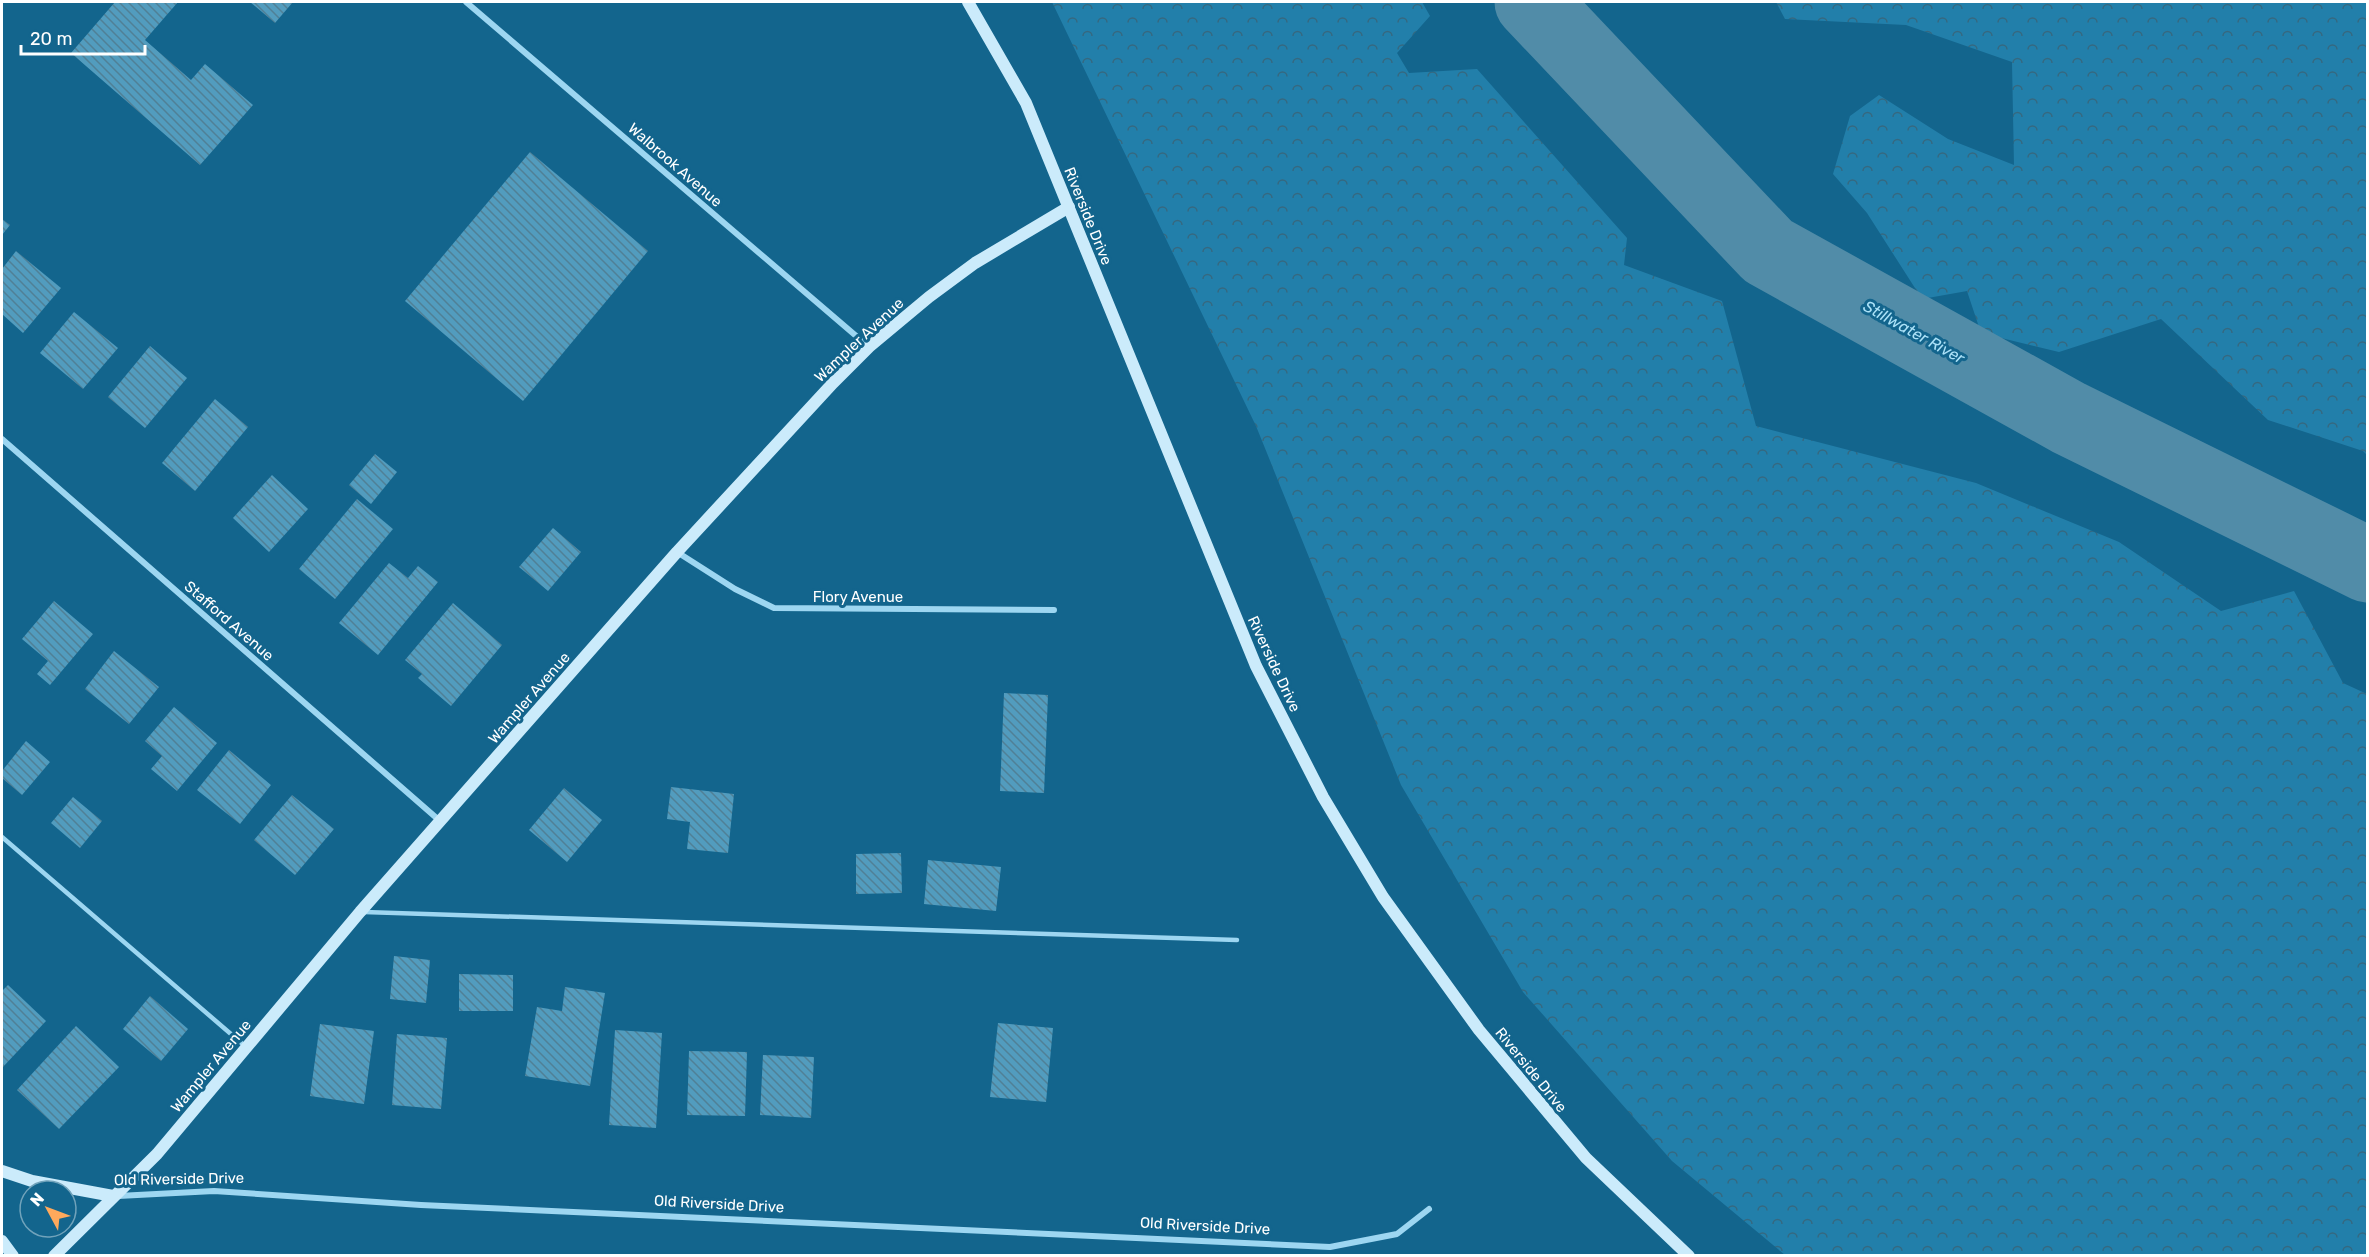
<svg xmlns="http://www.w3.org/2000/svg" width="2369" height="1257" viewBox="0 0 2369 1257" font-family="Rubik,sans-serif">
<style>
.forest{fill:url(#forest-crowns)}
.lines{fill:none;stroke-linecap:round;stroke-linejoin:round}
.river{stroke:#518ca8;stroke-width:75}
.building{fill:url(#building-back-hatch)}
.lane{stroke:#9dd6f1;stroke-width:4.5}
.street{stroke:#9dd6f1;stroke-width:6}
.secondary{stroke:#cbebfb;stroke-width:12}
.labels{text-anchor:middle;dominant-baseline:central;stroke-width:6;stroke-linejoin:round;paint-order:stroke}
.street-label{font-size:15px;fill:#fff;stroke:#13658d}
.water-label{font-size:16px;font-style:italic;fill:#ace2f8;stroke:#13658d}
</style>
<defs>
<pattern id="forest-crowns" width="20" height="18" patternUnits="userSpaceOnUse" patternTransform="scale(1.5)"><rect width="20" height="18" fill="#227faa"/><path d="M2 6a3 3 0 1 1 6 0M12 15a3 3 0 1 1 6 0" fill="none" stroke="#356880"/></pattern>
<pattern id="building-back-hatch" width="6" height="6" patternUnits="userSpaceOnUse" patternTransform="scale(1.5)"><rect width="6" height="6" fill="#529cbe"/><path d="M-1 5l2 2M0 0l6 6M5-1l2 2" fill="none" stroke="#508096"/></pattern>
</defs>
<rect width="100%" height="100%" fill="#13658d"/>
<g class="forest">
<path d="M1052,2h370l8,14 -33,37 12,20 68,-4 150,169 -3,27 98,36 34,125 220,57 143,59 102,69 73,-20 49,92 24,11v561h-582l-113,-94 -149,-169 -122,-207 -145,-359z"/>
<path d="M1776,2h591v453l-4,-4 -95,-31 -107,-101 -102,33 -78,-19 -14,-42 -45,8 -55,-86 -34,-39 17,-58 29,-21 69,44 66,26 -2,-103 -106,-37 -121,-6z"/>
</g>
<g class="lines">
<path class="river" d="M1532,2l236,249 301,167 299,147"/>
</g>
<g class="building">
<path d="M115,2h63l-33,38 46,40 14,-16 48,41 -53,60 -129,-112z"/>
<path d="M250,2h43l-18,21z"/>
<path d="M530,152l118,99 -125,150 -118,-100z"/>
<path d="M2,219l8,6 -8,10z"/>
<path d="M16,251l45,37 -38,45 -21,-19v-45z"/>
<path d="M74,312l44,36 -35,41 -43,-36z"/>
<path d="M150,346l37,32 -42,50 -37,-31z"/>
<path d="M215,399l33,28 -53,64 -33,-28z"/>
<path d="M375,454l22,18 -26,32 -22,-19z"/>
<path d="M272,475l36,34 -39,43 -36,-34z"/>
<path d="M357,499l36,30 -58,70 -36,-30z"/>
<path d="M553,528l28,24 -33,39 -29,-24z"/>
<path d="M389,563l19,15 10,-12 20,16 -60,73 -39,-32z"/>
<path d="M54,601l39,33 -43,51 -13,-11 11,-13 -26,-22z"/>
<path d="M453,603l49,42 -51,61 -33,-28 4,-4 -17,-14z"/>
<path d="M114,651l45,36 -30,37 -44,-35z"/>
<path d="M1004,693l44,2 -4,98 -44,-2z"/>
<path d="M174,707l43,36 -40,48 -26,-22 11,-13 -17,-15z"/>
<path d="M26,741l24,21 -28,33 -20,-17v-7z"/>
<path d="M229,750l42,35 -31,39 -43,-34z"/>
<path d="M671,787l63,7 -6,59 -41,-4 3,-27 -23,-3z"/>
<path d="M564,788l38,32 -35,42 -38,-32z"/>
<path d="M292,795l42,34 -39,46 -41,-35z"/>
<path d="M73,797l29,24 -22,27 -29,-25z"/>
<path d="M901,853l1,40 -46,1v-40z"/>
<path d="M928,860l73,7 -5,44 -72,-7z"/>
<path d="M394,956l36,4 -4,43 -36,-4z"/>
<path d="M459,974l54,1v36h-54z"/>
<path d="M8,985l38,36 -44,47v-77z"/>
<path d="M565,987l40,6 -15,93 -65,-10 12,-69 25,4z"/>
<path d="M150,996l38,33 -27,32 -38,-32z"/>
<path d="M998,1023l55,5 -7,74 -56,-5z"/>
<path d="M320,1024l54,7 -10,73 -54,-8z"/>
<path d="M76,1026l43,41 -60,62 -42,-39z"/>
<path d="M615,1030l47,3 -6,95 -47,-3z"/>
<path d="M397,1034l50,4 -6,71 -49,-4z"/>
<path d="M689,1051l58,1 -2,64 -58,-1z"/>
<path d="M763,1055l51,2 -3,61 -51,-3z"/>
</g>
<g class="lines">
<g class="lane">
<path d="M2,837l244,210"/>
<path d="M364,912l873,28"/>
</g>
<g class="street">
<path d="M466,2l403,345"/>
<path d="M2,439l438,382"/>
<path d="M677,552l58,37 39,19 280,2"/>
<path d="M118,1196l96,-5 207,14 909,42 67,-13 32,-25"/>
</g>
<g class="secondary">
<path d="M968,2l58,101 230,563 67,131 60,100 96,133 107,128 103,98"/>
<path d="M2,1171l30,10 81,15"/>
<path d="M2,1241l11,15"/>
<path d="M54,1256l103,-102 203,-242 317,-360 156,-169 36,-36 60,-50 46,-34 94,-56"/>
</g>
</g>
<g class="labels">
<g class="street-label">
<text transform="translate(675 165) rotate(41)">Walbrook Avenue</text>
<text transform="translate(1088 216) rotate(68)">Riverside Drive</text>
<text transform="translate(859 340) rotate(-43)">Wampler Avenue</text>
<text x="858" y="597">Flory Avenue</text>
<text transform="translate(229 621) rotate(41)">Stafford Avenue</text>
<text transform="translate(1274 664) rotate(65)">Riverside Drive</text>
<text transform="translate(529 698) rotate(-49)">Wampler Avenue</text>
<text transform="translate(211 1066) rotate(-50)">Wampler Avenue</text>
<text transform="translate(1531 1070) rotate(51)">Riverside Drive</text>
<text transform="translate(179 1179) rotate(-1)">Old Riverside Drive</text>
<text transform="translate(719 1204) rotate(3)">Old Riverside Drive</text>
<text transform="translate(1205 1226) rotate(3)">Old Riverside Drive</text>
</g>
<g class="water-label">
<text transform="translate(1914 332) rotate(29)">Stillwater River</text>
</g>
</g>
<rect width="2369" height="1257" fill="none" stroke="#ffffff" stroke-width="6"/>
<g transform="translate(48 1209) rotate(311)"><circle r="28" fill="#13658d" stroke="#71a3bb" stroke-width="1.5"/>
<path d="M0-4.5L10 22L0 15L-10 22Z" fill="#ffa95c"/>
<text y="-9" font-size="16" font-weight="bold" text-anchor="middle" fill="#ffffff">N</text>
</g>
<path d="M21 45v9h124v-9" fill="none" stroke="#ffffff" stroke-width="3"/>
<text x="30" y="45" font-size="18" fill="#ffffff" stroke="#13658d" stroke-width="4.5" paint-order="stroke">20 m</text>
</svg>
